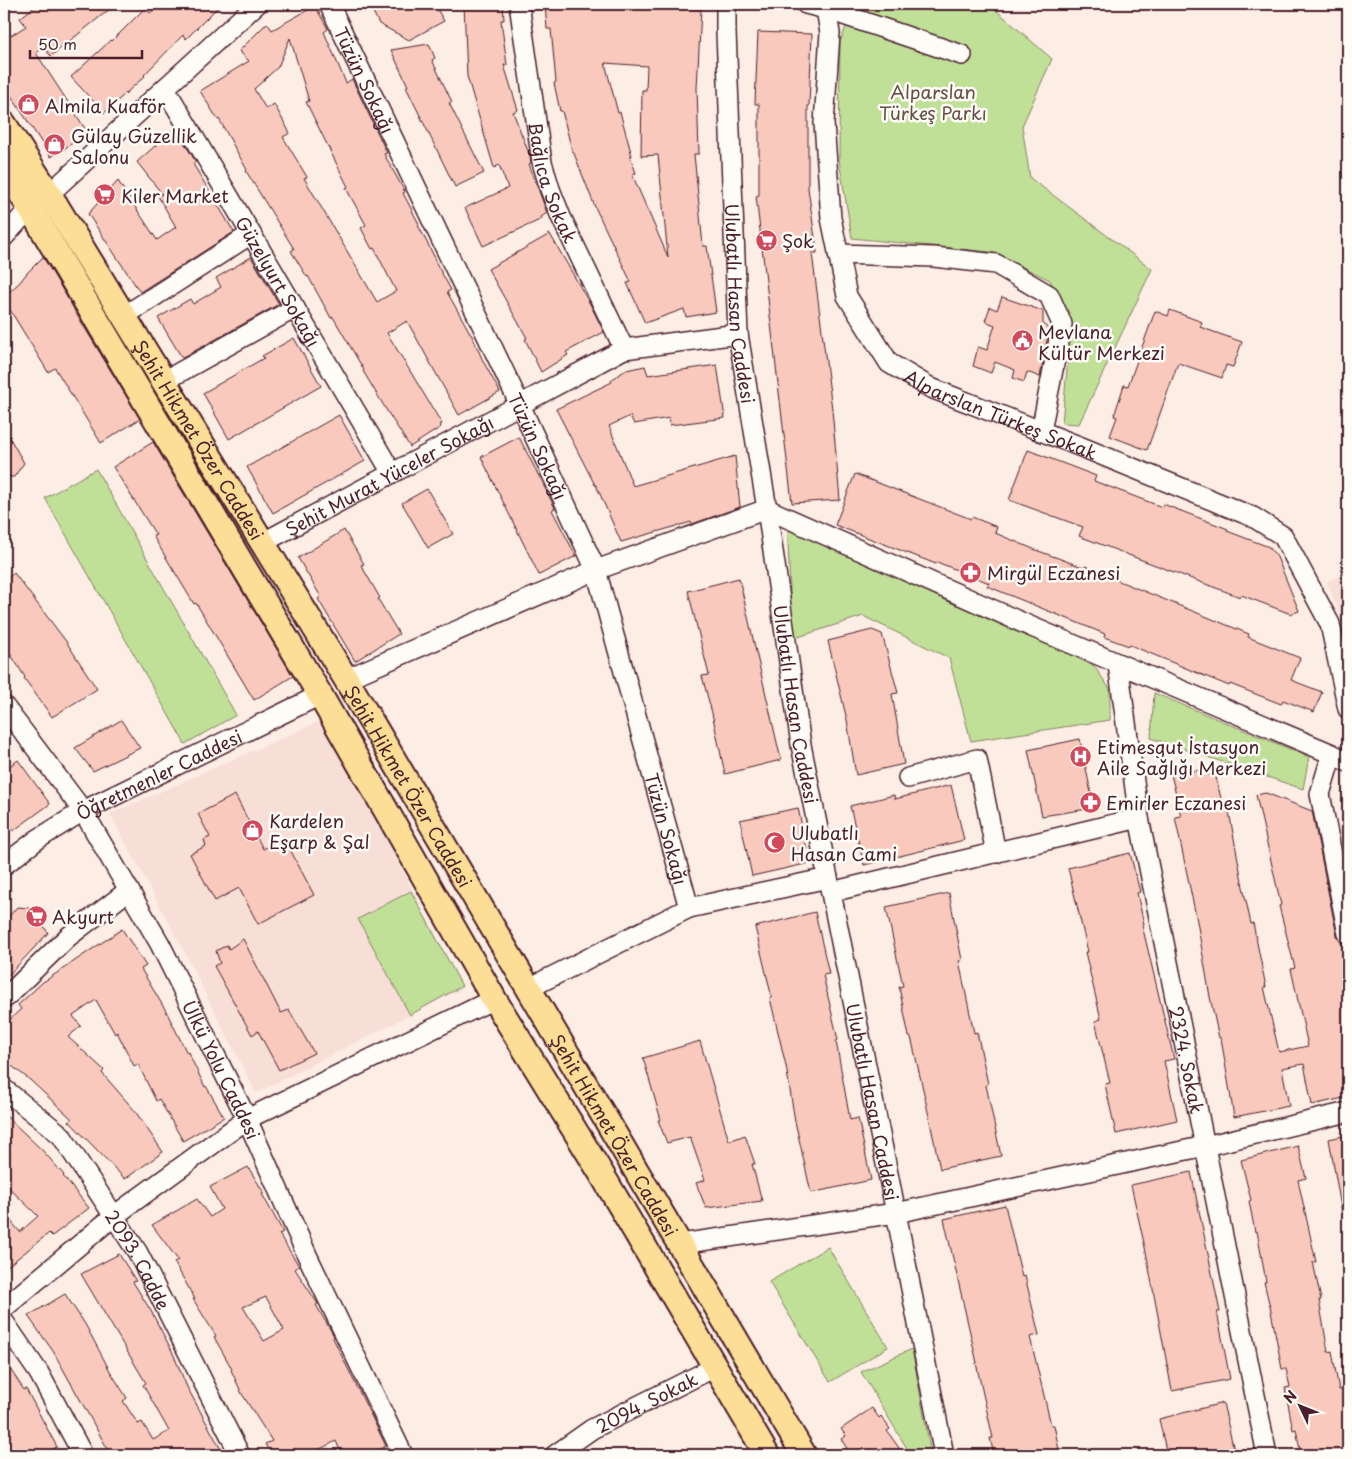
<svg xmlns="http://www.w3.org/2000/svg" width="1352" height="1459" viewBox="0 0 1352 1459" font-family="'Playpen Sans',sans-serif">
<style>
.built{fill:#f7ded6}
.green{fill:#c0e098;stroke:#858062}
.building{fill:#f8c9bc;stroke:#4a1f2b;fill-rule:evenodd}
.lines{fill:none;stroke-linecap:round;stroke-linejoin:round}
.minor-casing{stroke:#4a1f2b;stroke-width:22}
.major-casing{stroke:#4a1f2b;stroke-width:28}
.minor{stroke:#fdfcf7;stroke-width:19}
.major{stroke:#fcde96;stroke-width:24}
.labels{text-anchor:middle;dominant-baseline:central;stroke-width:5;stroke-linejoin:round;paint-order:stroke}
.street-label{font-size:18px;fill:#4a1f2b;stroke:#fdfcf7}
.park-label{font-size:18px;fill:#684f46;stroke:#fdfcf7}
.poi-label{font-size:18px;fill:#4a1f2b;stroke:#fdfcf7;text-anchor:start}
</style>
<rect width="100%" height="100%" fill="#fcede5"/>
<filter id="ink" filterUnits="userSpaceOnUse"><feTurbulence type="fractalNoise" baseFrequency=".02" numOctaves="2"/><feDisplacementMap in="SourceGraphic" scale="10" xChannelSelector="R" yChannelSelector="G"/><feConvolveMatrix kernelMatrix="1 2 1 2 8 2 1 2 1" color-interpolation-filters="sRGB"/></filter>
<g filter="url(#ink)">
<g class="built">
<path d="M1348,572v62l-21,-52z"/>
<path d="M321,721l78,143 64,124 -207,105 -74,-146 -72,-133z"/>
</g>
<g class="green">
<path d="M855,4h134l63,55 -30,67 8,52 122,91 -73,155 -17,-1 9,-96 -21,-47 -59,-28 -139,-14 -13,-78 1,-118z"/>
<path d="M96,469l140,246 -51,29 -140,-246z"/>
<path d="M787,518l307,148 16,23v31l-139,21 -22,-83 -86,-42 -71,23z"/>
<path d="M1154,693l155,64 -6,32 -152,-51z"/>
<path d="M411,891l51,95 -52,29 -52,-96z"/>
<path d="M828,1247l60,100 -58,35 -61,-100z"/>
<path d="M912,1349l18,100 1,6h-20l-50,-83z"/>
</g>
<g class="building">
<path d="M38,4h78l-65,52 -8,-9 -7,6 52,80 -37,24 -47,-72v-45l22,-14 -6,-8z"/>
<path d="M160,4h61l-35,35 -3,-4 -39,40 1,1 -41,37 -33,-36 40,-37 1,1 33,-33 5,5z"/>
<path d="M369,4h65l10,17 -35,19 -30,-16z"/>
<path d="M464,4h39l1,16h-3l6,45h-3l14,45 -5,2 17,44 1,7 -2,1 18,49 -6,4 1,2 -59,27 -18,-38 43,-20 -9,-23 -5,3 -27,-92z"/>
<path d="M545,4h66l90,5 -4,79 2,66h-5l9,92h4l9,66 -30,5 -2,-8 -39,14 -18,-40 4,-1 -36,-75 -22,-56h-1l-10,-40h-2l-6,-28 2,-1 -5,-53h-4zM605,63l42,3 -1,24h-4l-1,66 17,-1 10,102 -36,-83 4,-1 -6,-17h2l-12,-44 -2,1z"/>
<path d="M315,6l13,23 -4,3 22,51 6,-4 35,74 -3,1 21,38 -2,1 16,31 -1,1 17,33 -1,1 17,31 -4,2 26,46 10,23 17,31 -41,23 -52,-94 -20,12 55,91 -2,1 1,2 -31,20 -23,-36 -24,-40 1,-1 -31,-53 -2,1 -23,-42 -1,1 -16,-26 3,-2 -48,-78 1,-1 -28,-51 -1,1 -18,-29 49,-30 -10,-10 28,-28 5,7zM290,38l19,63 -3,1 42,85 -2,1 20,37 -5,3 11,21 2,-1 22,43 -19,11 -73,-124 3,-1 -24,-40 7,-4 -16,-29 -8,5 -12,-20 24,-22z"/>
<path d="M758,32l54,2 -3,72h-1v82l9,65h-5l20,156 8,91 -48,3 -36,-307 3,-1v-91h-4z"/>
<path d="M429,44l6,14 -3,2 20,42 -3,1 35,70 -29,14 -49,-100 2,-1 -17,-36z"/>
<path d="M175,128l21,34 -3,2 41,68 -94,60 -52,-78 30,-33 39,59 19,-13 -18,-31 4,-2 -25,-32z"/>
<path d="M550,234l40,70 14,28 -38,20 2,3 -27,17 -16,-33 2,-1 -39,-69z"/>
<path d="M43,257l31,52v1l66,109 -39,24 -46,-75 -7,4 -44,-72v-3l16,-15 7,-9z"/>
<path d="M251,257l28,47 -97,54 -24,-40 32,-19 3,5 28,-17 -5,-9z"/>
<path d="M1002,297l41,14v12l6,7 -9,47 -13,-5 -3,10 -11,-4 2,-8 -20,-8 -4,11 -18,-7 5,-19 9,3 8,-25 -10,-4 5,-14 7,3z"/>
<path d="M1170,310l32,12 -2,5 42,15 -9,25 -7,-2 -4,13 -44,-15 -31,87 -37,-14 7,-19 -3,-1 10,-31 4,1 27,-75 13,5z"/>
<path d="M294,338l27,48 -92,53 -26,-46 61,-35 -2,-2z"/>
<path d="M717,365l8,53 -55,7 -1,-7 -35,6 -4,-8 -21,10 24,60 102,-30 5,51 -48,17 -1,-2 -70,20 -25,-57h-1l-39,-76 56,-27 -1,-2 15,-10 19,-4 3,9z"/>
<path d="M339,415l26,46 -92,52 -26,-46z"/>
<path d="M4,428l20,35 -10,14h-10z"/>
<path d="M519,437l36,71 -3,2 24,46 -37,19 -58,-118z"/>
<path d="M153,442l140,234 -39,24 -58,-97 -2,1 -41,-68 3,-1 -43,-68z"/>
<path d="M1028,450l68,26 -2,5 68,26 1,-3 65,25 -1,2 42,16 8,10 22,54 -8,3 -50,-19 -1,2 -106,-40 -55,-21 4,-9 -74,-27z"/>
<path d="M855,474l116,45 1,-2 25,10 -2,6 41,17 49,18v-2l30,11 -1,2 135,55 -1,3 52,21 -9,22 31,12 -8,20 -31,-12 -2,4 -51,-20 -1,2 -99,-41 -1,1 -25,-9 1,-3 -118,-48 2,-3 -52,-21 -1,2 -101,-39z"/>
<path d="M427,489l26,45 -25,14 -26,-45z"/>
<path d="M344,530l20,34 -3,1 19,33 -2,1 21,35 -44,27 -37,-62 3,-2 -23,-39z"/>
<path d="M14,573l51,67 32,49 -45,28 -28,-39 1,-1 -21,-33v-63z"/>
<path d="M739,578l42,182 -56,14 -13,-61 -10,-37 7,-1 -21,-84z"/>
<path d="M872,630l10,4 16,59 -6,1 12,70 -48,11 -9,-55 -19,-79z"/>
<path d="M121,720l19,28 -47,23 -18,-23z"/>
<path d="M1080,739l14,69 -52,8 -14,-66z"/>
<path d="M18,760l32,44 -37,27 -9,-12v-49z"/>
<path d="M1186,767v5l22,-3v6l7,-2 8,34 5,-1 15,81 8,37 2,-1 13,64h-2l15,65 29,-6 -17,-77 4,-1 -16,-62 2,-1 -25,-110 10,-2 46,18 25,125 4,6 7,33v45l-3,1 3,18v58l-36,8 -8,-41 -22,4 7,38 -55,11 -13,-79h-2l-9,-41 -13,-76 -22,-104 6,-1 -11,-46z"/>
<path d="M951,785l13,55 -100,25 -14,-59 44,-11 1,4z"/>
<path d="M235,795l28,54 21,-11 30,57 -56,29 -19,-36 -24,13 -25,-47 16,-8 -2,-6 6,-3 -12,-23z"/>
<path d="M798,808l12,55 -58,13 -12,-56z"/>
<path d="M1130,853l10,39 -3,1 7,31 -2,1 32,134 -10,2 13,59 -61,14 -11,-50 5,-1 -15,-62 6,-2 -16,-67h3l-20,-84z"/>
<path d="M949,893l13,67 -3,1 15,72 3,-1 11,52 -2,1 15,71 -61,13 -15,-71 -14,-61h-2l-10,-50 4,-1 -17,-79z"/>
<path d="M17,907l12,1 14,17 5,8 -44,47v-58z"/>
<path d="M815,912l14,62 -6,1 15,65 -2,1 14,79 8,-2 13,62 -60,13 -16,-72 -9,-55 -16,-68h2l-17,-71z"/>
<path d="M122,929l24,37 -5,3 25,42 21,42 1,-1 17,35 1,-1 18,31 -41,24 -24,-42 -3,2 -18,-37 -4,2 -17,-34 -2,2 -19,-34 -23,16 8,10 -13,11 36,33 -2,3 33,38 28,41 -38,27 -56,-58 3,-2 -42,-39 -26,-20v-35l17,-16 -3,-4 26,-24h1z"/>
<path d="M243,939l38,74 8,-3 25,43 -35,17 -21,-39 -6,4 -38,-69 6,-3 -4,-12 11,-6 2,4z"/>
<path d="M700,1041l29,100 16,-6 10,29h-3l10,37 -56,7 -10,-25 9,-3 -15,-43 -23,6 -9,-23h3l-18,-62z"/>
<path d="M4,1114l40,38 20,23 -1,1 26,32 -37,28 -3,-3 -45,36v-42l6,-7 10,12 18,-16 -34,-33z"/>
<path d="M1348,1135v77l-6,1 -13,-74z"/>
<path d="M1298,1146l8,32 -8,2 18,82h-3l8,38h-2l9,52 4,-1 7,39h3l5,30h-3l4,26v9h-47l-5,-26 -3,1 -8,-42 5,-1 -4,-18h-4l-11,-58 -7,-29h2l-9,-51 -2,1 -6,-31 2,-1 -10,-40z"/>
<path d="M248,1167l16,26 -2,1 21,38 -4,2 20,32 -4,3 23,35 -2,1 18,31 -1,2 23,47 30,61 -18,9h-26l-6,-14 -28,14h-37l-6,-11 7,-3 -30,-47 -11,-24 1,-1 -18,-32 2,-1 -23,-37h2l-21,-37 4,-2 -26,-35 45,-26 13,18 12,-8 -12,-22zM266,1297l18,33 -20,11 -21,-34z"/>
<path d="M1191,1172l29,140h-3l13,67 -58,12 -26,-139 -15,-67z"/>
<path d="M1005,1205l17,72 3,-1 14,59 -9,2 21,88h3l6,30h-66l-4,-17h3l-17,-75h1l-33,-144z"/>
<path d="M119,1254l17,27 -3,1 18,29 21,40 15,36 37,68h-113l-58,-104 -25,-35 37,-22 20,30 25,47 17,27 -4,3 15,23 4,-2 11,18 16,-9 -26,-46 3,-2 -65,-109z"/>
<path d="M4,1360l20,30 2,-1 31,58 -17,8h-36z"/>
<path d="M1223,1403l12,52h-68l-8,-36z"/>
<path d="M872,1408l7,10 2,-2 9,13 -3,2 17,24h-45l-4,-6 -5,4 -9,-14 5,-3 -5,-7z"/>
</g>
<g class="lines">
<defs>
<g id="minor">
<path id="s1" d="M329,4l191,401 76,165 93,338"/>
<path id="s2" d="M519,4l23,158 8,27 11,28 63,132"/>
<path id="s3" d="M726,4v28l12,302 29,175 34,236 95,468 48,242"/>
<path d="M806,4l20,5 136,46"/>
<path id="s4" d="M826,9l4,24 -6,90 7,95 16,78 42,67 42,25 153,60 169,69 30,19 47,88 18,85"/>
<path id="s5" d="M165,88l227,385"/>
<path d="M49,194l208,-190"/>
<path d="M4,237l26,-29"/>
<path d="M838,254l96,3 62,7 53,31 13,29 -21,107"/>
<path d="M124,316l127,-82"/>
<path d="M164,381l131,-73"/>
<path id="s6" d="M262,543l362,-194 114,-15"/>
<path id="s7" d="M1118,664l21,154 128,637"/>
<path d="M346,679l250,-109 171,-61 265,118 300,127 16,8"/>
<path id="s8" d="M4,706l79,105 77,133 87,175 60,136 96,200"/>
<path d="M1332,754l-12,40 28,140"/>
<path d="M908,778l69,-19 19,94"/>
<path id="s9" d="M4,865l34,-26 45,-28 237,-116"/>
<path d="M831,892l308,-74"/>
<path d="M529,988l160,-80 139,-30"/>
<path d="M4,999l64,-62 61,-47"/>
<path id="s10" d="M4,1089l57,46 77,118 102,202"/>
<path d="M680,1244l216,-31 309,-67 143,-34"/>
<path d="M4,1308l110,-92 133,-97 247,-120"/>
<path d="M4,1322l35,51 44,82"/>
<path id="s11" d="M555,1455l37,-26 123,-62"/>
</g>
<g id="major">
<path id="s12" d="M4,124l45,70 297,485 458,776"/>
<path d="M4,167l26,41 290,487 174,304 107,174 166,282"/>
</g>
</defs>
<use href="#minor" class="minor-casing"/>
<use href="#major" class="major-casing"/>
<use href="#minor" class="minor"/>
<use href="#major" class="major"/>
</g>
</g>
<defs>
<symbol id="shop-disc" viewBox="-11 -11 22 22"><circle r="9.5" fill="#d1495b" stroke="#fdfcf7"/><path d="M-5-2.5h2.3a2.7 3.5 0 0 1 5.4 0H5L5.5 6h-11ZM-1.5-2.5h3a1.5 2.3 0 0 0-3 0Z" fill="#fff"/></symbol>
<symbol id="supermarket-disc" viewBox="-11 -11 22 22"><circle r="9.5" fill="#d1495b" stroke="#fdfcf7"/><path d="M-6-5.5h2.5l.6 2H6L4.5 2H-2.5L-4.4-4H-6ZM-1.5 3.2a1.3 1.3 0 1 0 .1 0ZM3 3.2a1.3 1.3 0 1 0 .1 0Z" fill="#fff"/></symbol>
<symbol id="civic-disc" viewBox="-11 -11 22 22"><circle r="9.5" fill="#d1495b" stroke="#fdfcf7"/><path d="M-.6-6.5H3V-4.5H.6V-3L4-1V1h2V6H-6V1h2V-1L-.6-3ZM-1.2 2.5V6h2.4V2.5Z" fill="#fff"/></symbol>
<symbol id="pharmacy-disc" viewBox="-11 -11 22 22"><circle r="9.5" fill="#d1495b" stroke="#fdfcf7"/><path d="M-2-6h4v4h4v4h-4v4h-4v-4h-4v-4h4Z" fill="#fff"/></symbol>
<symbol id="hospital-disc" viewBox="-11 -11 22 22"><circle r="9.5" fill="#d1495b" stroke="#fdfcf7"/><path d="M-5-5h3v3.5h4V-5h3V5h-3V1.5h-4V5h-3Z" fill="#fff"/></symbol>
<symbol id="mosque-disc" viewBox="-11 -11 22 22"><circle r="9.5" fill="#d1495b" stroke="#fdfcf7"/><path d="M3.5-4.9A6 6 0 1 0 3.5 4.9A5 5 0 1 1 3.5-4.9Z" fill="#fff"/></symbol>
</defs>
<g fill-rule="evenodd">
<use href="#shop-disc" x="16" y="92" width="25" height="25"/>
<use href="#shop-disc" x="42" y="132" width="25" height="25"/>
<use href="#supermarket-disc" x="92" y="182" width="25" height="25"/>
<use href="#supermarket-disc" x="754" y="228" width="25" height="25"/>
<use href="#civic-disc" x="1010" y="328" width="25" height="25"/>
<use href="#pharmacy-disc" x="958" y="560" width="25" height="25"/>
<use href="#hospital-disc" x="1068" y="744" width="25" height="25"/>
<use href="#pharmacy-disc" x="1078" y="790" width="25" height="25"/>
<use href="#shop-disc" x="240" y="818" width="25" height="25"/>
<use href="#mosque-disc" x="762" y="830" width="25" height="25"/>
<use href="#supermarket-disc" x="24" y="904" width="25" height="25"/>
</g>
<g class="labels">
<g class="street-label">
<text stroke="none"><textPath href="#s1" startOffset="84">Tüzün Sokağı</textPath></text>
<text stroke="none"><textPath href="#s2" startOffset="182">Bağlıca Sokak</textPath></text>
<text stroke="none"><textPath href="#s5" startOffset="224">Güzelyurt Sokağı</textPath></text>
<text stroke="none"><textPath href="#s3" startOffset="300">Ulubatlı Hasan Caddesi</textPath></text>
<text stroke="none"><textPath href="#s4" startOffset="492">Alparslan Türkeş Sokak</textPath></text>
<text stroke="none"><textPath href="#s12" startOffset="371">Şehit Hikmet Özer Caddesi</textPath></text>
<text stroke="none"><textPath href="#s1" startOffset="489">Tüzün Sokağı</textPath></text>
<text stroke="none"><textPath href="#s6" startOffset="144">Şehit Murat Yüceler Sokağı</textPath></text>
<text stroke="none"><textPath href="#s3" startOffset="705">Ulubatlı Hasan Caddesi</textPath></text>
<text stroke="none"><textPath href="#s9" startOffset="180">Öğretmenler Caddesi</textPath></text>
<text stroke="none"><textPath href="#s12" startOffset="776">Şehit Hikmet Özer Caddesi</textPath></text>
<text stroke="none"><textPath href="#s1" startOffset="894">Tüzün Sokağı</textPath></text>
<text stroke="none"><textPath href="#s7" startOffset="402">2324. Sokak</textPath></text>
<text stroke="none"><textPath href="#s8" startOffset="425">Ülkü Yolu Caddesi</textPath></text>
<text stroke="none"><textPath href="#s3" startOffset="1110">Ulubatlı Hasan Caddesi</textPath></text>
<text stroke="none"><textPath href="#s12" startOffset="1181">Şehit Hikmet Özer Caddesi</textPath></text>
<text stroke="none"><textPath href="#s10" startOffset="220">2093. Cadde</textPath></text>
<text stroke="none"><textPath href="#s11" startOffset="106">2094. Sokak</textPath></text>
</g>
<g class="park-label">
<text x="933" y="91">Alparslan<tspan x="933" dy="21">Türkeş Parkı</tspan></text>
</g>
<g class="poi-label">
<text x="45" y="105">Almila Kuaför</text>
<text x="71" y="135">Gülay Güzellik<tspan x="71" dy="21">Salonu</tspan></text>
<text x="121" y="195">Kiler Market</text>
<text x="782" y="240">Şok</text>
<text x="1038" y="331">Mevlana<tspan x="1038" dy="21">Kültür Merkezi</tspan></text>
<text x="987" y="572">Mirgül Eczanesi</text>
<text x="1097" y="746">Etimesgut İstasyon<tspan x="1097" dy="21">Aile Sağlığı Merkezi</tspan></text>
<text x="1106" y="802">Emirler Eczanesi</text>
<text x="269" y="820">Kardelen<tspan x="269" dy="21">Eşarp &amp; Şal</tspan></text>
<text x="791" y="832">Ulubatlı<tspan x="791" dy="21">Hasan Cami</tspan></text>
<text x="52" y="916">Akyurt</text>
</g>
</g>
<rect width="1352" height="1459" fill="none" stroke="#fdfcf7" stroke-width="20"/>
<rect x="10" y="10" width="1332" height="1439" fill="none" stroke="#4a1f2b" stroke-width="2" filter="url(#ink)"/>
<g transform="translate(1300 1406) rotate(313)" stroke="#fdfcf7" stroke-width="4" paint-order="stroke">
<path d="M0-4L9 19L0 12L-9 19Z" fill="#4a1f2b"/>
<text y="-8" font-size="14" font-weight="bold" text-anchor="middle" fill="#4a1f2b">N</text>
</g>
<path d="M30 50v8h112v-8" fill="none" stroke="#4a1f2b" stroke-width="2.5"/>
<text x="38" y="50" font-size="15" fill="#4a1f2b" stroke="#fdfcf7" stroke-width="4" paint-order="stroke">50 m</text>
</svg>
